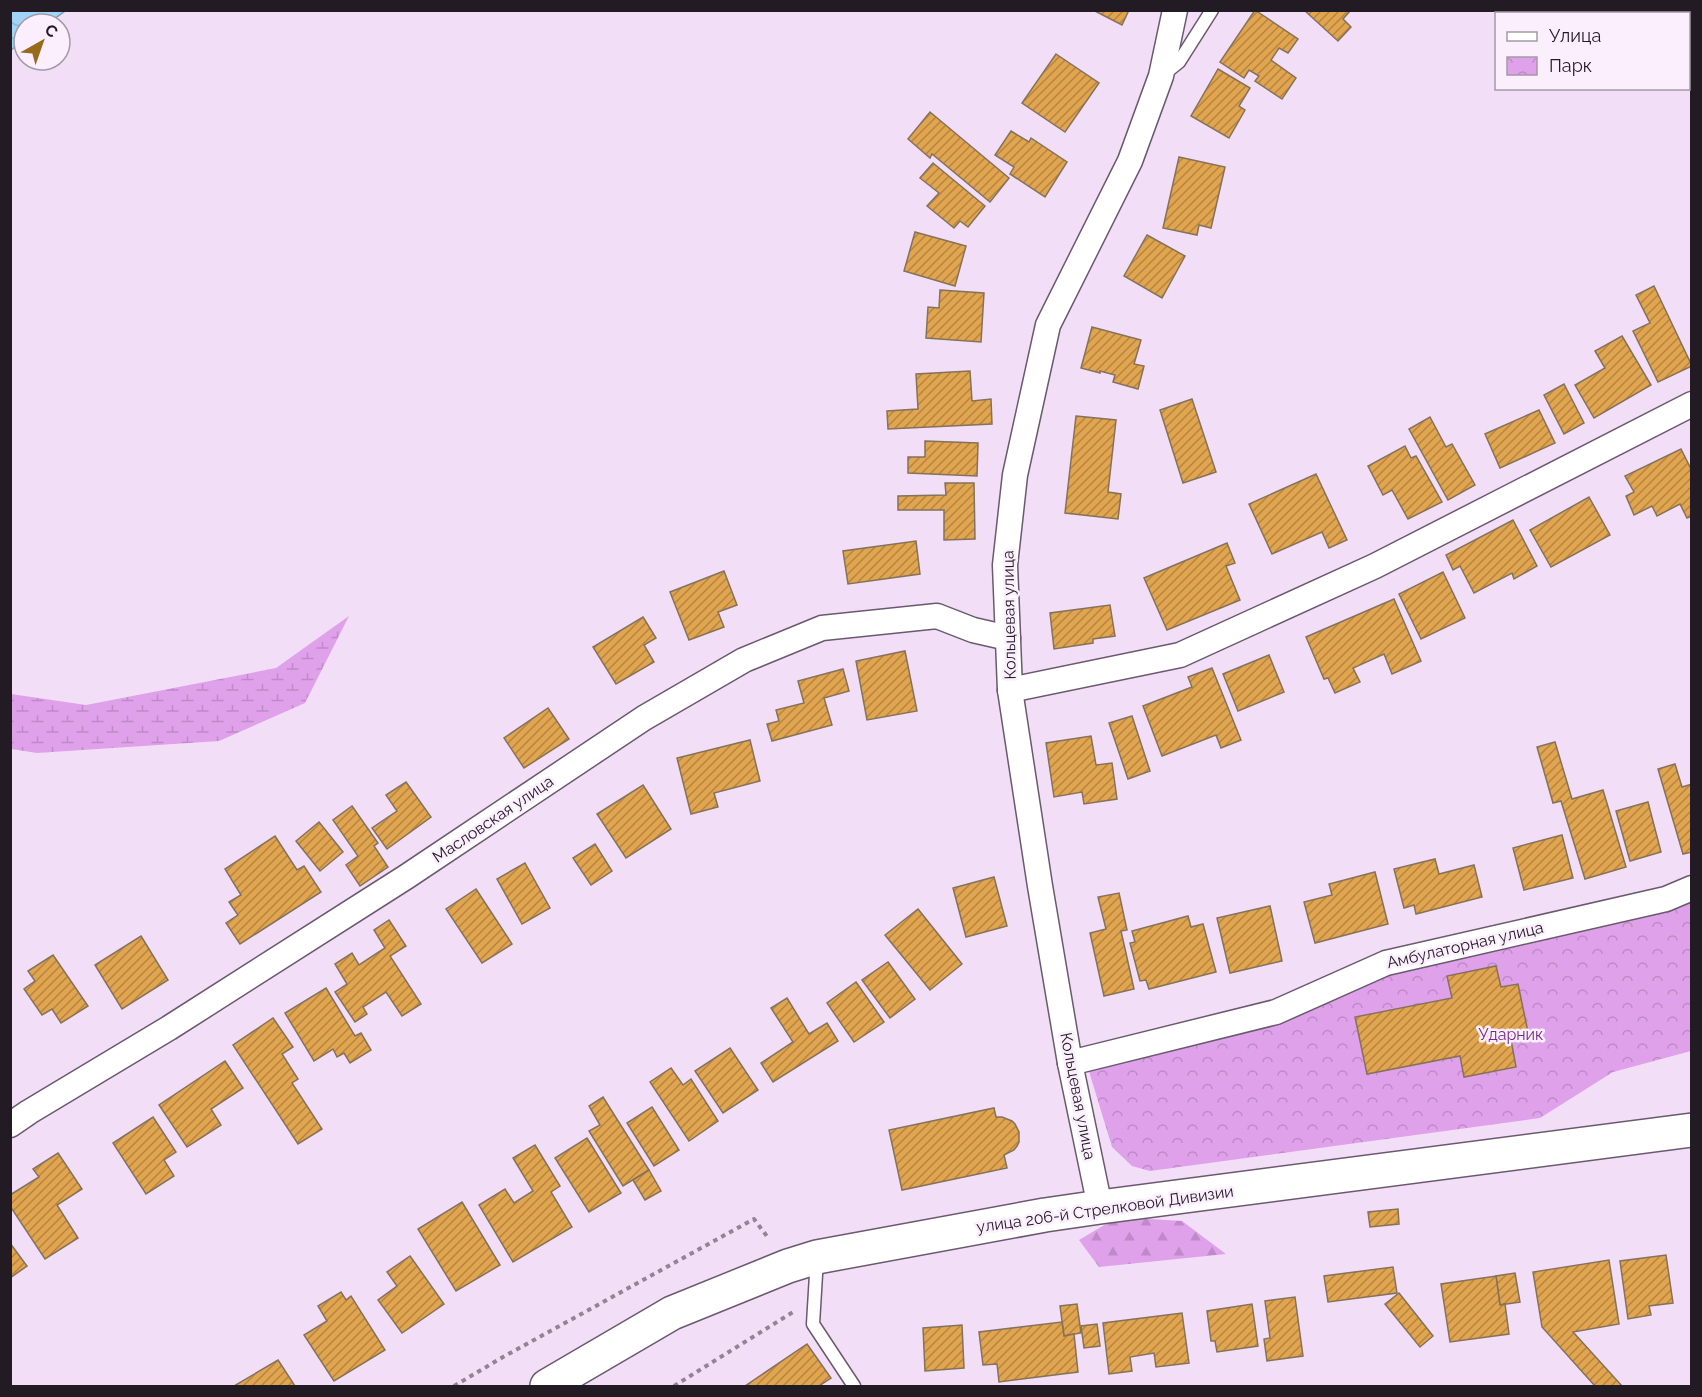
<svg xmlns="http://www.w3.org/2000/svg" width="1702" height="1397" viewBox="0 0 1702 1397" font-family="Raleway,sans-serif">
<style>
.forest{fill:url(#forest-firs)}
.wetland{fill:url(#wetland-marsh)}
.park{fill:url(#park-crowns)}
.water{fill:url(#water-waves);stroke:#7a9cb8;stroke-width:1.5}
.building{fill:url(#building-hatch);stroke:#84725b;stroke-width:1.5}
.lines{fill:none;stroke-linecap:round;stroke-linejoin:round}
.service-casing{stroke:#6b596e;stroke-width:15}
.minor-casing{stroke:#6b596e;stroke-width:27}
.secondary-casing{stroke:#6b596e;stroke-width:36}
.path{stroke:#938495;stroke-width:4;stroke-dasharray:4.5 4.5;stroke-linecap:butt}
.service{stroke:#fff;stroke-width:12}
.minor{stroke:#fff;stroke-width:24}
.secondary{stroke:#fff;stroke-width:33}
.labels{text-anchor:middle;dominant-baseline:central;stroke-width:5;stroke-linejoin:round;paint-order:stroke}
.street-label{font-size:16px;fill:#221b23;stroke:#fbeefd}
.park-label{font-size:16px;fill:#752b83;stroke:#fbeefd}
</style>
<defs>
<pattern id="forest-firs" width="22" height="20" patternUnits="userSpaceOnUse" patternTransform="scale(1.5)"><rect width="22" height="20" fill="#dea1ea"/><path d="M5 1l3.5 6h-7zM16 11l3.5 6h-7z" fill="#be8ac8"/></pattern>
<pattern id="wetland-marsh" width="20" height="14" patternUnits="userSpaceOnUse" patternTransform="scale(1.5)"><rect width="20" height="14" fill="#dea1ea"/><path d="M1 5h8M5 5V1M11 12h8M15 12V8" fill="none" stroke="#be8ac8"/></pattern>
<pattern id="park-crowns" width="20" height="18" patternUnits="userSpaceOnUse" patternTransform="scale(1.5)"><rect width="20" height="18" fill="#dea1ea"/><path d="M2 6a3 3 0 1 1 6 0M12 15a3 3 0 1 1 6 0" fill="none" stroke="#be8ac8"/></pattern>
<pattern id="water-waves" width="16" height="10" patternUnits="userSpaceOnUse" patternTransform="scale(1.5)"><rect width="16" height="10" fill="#a0d4f8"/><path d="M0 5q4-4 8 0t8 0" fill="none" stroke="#8ab5d4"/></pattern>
<pattern id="building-hatch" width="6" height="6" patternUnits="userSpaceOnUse" patternTransform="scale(1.5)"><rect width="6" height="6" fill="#e1a44f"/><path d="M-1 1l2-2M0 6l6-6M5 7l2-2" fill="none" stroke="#b68541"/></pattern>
</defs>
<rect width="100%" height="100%" fill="#f3def7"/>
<path class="forest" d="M1118,1217l64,4 44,33 -127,13 -20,-27z"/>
<path class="wetland" d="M349,616l-44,87 -86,38 -182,12 -26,-4v-55l75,11 190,-37z"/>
<path class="park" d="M1691,899v152l-78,21 -73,46 -390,53 -18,-5 -20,-19 -24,-79 190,-44 107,-49z"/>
<path class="water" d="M11,10h54v1l-18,13h-23v16l-13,10z"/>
<g class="building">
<path d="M1093,10h36l-7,15z"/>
<path d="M1255,10l43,29 -10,14 -9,-5 -8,12 25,18 -14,21 -27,-18 4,-5 -10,-6 -5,8 -24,-16z"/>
<path d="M1304,10h47l-8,9 8,8 -13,14z"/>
<path d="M1056,54l43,29 -34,49 -43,-29z"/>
<path d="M1218,69l32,19 -11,18 6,4 -16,28 -38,-22z"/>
<path d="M930,112l79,66 -19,24 -58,-48 -2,4 -22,-19z"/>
<path d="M1011,131l18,11 2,-4 36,24 -22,35 -35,-23 4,-7 -19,-12z"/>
<path d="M1179,157l46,10 -14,61 -12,-3 -2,10 -34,-7z"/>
<path d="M933,163l52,43 -17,21 -8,-6 -6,7 -27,-22 12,-13 -19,-15z"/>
<path d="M915,232l51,14 -11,40 -51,-15z"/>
<path d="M1147,235l38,21 -23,42 -38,-22z"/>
<path d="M1654,286l38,80 -34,16 -25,-51 17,-8 -14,-28z"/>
<path d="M940,290l44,3 -3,49 -55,-4 2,-31 11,1z"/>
<path d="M1092,327l49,13 -7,24 10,2 -6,23 -25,-7 2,-7 -15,-4v2l-19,-5z"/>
<path d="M1622,336l29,49 -57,33 -19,-33 30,-17 -10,-17z"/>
<path d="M970,371l2,30 19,-2 1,25 -104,5 -1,-18 31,-2 -2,-35z"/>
<path d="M1564,384l20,39 -20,11 -20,-39z"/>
<path d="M1192,399l24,73 -33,11 -23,-73z"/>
<path d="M1539,410l16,33 -55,25 -15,-34z"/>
<path d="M1076,416l40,4 -8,72 13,2 -3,25 -53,-6z"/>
<path d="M1430,417l16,30 6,-3 23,41 -27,15 -39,-71z"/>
<path d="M925,441l53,2 -1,33 -69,-3v-16h17z"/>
<path d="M1405,446l6,12 5,-2 26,46 -34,17 -16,-29 -9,5 -15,-29z"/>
<path d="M1681,449l11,22v45l-5,2 -7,-14 -23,12 -5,-10 -18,9 -8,-19 8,-4 -9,-16z"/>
<path d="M1316,474l31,66 -18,8 -7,-16 -50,22 -23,-50z"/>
<path d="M945,483h29l1,56 -31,1v-30h-46v-14l48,-1z"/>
<path d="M1589,497l21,38 -59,32 -21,-37z"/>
<path d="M1513,520l24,46 -23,13 -2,-6 -38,20 -14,-27 -7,4 -7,-15z"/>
<path d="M916,541l4,33 -72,10 -5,-33z"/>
<path d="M1227,543l8,20 -9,3 14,34 -73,30 -23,-52z"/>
<path d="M724,571l13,34 -19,7 6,15 -35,13 -19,-48z"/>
<path d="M1443,572l22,46 -44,21 -22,-45z"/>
<path d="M1394,599l27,62 -29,13 -8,-20 -31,14 7,14 -25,11 -7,-15 -4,1 -18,-42z"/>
<path d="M1110,605l5,31 -22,3v4l-39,6 -4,-36z"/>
<path d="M643,617l13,21 -12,7 10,17 -38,22 -23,-37z"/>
<path d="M905,651l12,60 -50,9 -11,-59z"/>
<path d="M1269,655l15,37 -46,19 -15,-37z"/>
<path d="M1212,668l29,72 -20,8 -5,-13 -54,21 -19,-50 49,-19 -4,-10z"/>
<path d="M843,669l6,22 -25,7 8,27 -60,16 -5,-17 12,-3 -3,-11 28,-7 -6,-22z"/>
<path d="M548,708l21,31 -45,29 -20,-30z"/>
<path d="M1132,716l18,55 -22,8 -19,-56z"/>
<path d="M1091,736l5,29 16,-2 5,36 -33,5 -2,-12 -28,5 -8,-54z"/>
<path d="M750,740l10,41 -46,12 4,14 -27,7 -14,-56z"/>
<path d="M1555,742l17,57 31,-9 23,77 -41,12 -24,-78 -8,2 -16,-56z"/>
<path d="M1675,764l7,23 10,-3v68l-9,2 -25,-85z"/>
<path d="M406,782l25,35 -44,32 -15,-21 25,-17 -11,-16z"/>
<path d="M643,785l28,44 -45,29 -29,-44z"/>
<path d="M1648,802l13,50 -31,9 -14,-50z"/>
<path d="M352,806l26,37 -4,3 14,21 -28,19 -14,-21 12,-9 -25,-36z"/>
<path d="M319,822l24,30 -23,19 -24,-30z"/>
<path d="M1562,835l11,43 -49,12 -11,-42z"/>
<path d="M275,836l22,34 7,-4 17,26 -81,52 -14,-21 12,-8 -9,-13 12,-7 -16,-26z"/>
<path d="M595,844l17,27 -21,14 -18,-27z"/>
<path d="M1435,859l4,15 35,-9 8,32 -66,17 -2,-9 -10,3 -10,-39z"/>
<path d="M525,863l25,45 -28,16 -25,-45z"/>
<path d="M1375,872l13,52 -73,19 -11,-41 28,-7 -3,-11z"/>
<path d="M994,877l13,49 -41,11 -13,-49z"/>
<path d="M476,889l36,55 -30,19 -36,-54z"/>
<path d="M1119,893l8,37 -6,1 13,58 -30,7 -14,-63 16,-4 -8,-32z"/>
<path d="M1270,906l12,55 -52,12 -13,-55z"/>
<path d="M918,909l44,55 -32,26 -45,-55z"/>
<path d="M1188,916l3,11 12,-3 13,48 -67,17 -3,-9 -6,1 -10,-38 5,-1 -3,-11z"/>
<path d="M389,920l17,26 -16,10 31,48 -19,12 -16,-24 -23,15 4,7 -12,8 -20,-30 12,-8 -12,-20 17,-11 7,12 26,-17 -11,-18z"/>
<path d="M141,936l27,44 -46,29 -27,-44z"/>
<path d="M53,955l35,51 -27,17 -9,-14 -10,6 -18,-26 11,-8 -7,-10z"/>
<path d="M888,962l27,37 -25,19 -28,-38z"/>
<path d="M1496,966l5,21 17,-3 11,53 -18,3 5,27 -52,10 -4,-21 -93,18 -12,-57 97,-19 -5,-22z"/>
<path d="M856,982l28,40 -30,20 -27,-39z"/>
<path d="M326,988l29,48 6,-3 10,17 -21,13 -6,-10 -7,4 -4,-8 -19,12 -29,-48z"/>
<path d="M787,998l22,36 18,-11 11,18 -65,41 -12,-19 32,-21 -22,-34z"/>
<path d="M273,1018l20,29 -11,7 16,25 -6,4 30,46 -24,15 -65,-99z"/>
<path d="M730,1048l28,42 -35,23 -28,-42z"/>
<path d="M225,1061l18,27 -32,21 10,16 -34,22 -28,-42z"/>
<path d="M671,1068l12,17 8,-6 27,42 -29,20 -39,-59z"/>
<path d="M603,1097l46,73 -26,16 -34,-55 11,-6 -11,-19z"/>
<path d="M652,1107l27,43 -25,16 -27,-43z"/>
<path d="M994,1108l2,9h6l10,4 3,3 4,8v10l-2,4 -3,4 -10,5 3,13 -105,22 -13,-60z"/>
<path d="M153,1117l23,35 -12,8 10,16 -28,18 -33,-51z"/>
<path d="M587,1138l34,55 -32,19 -34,-54z"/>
<path d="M535,1145l25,41 -9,6 21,35 -59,35 -34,-57 26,-16 9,14 19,-12 -20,-33z"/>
<path d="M58,1153l24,36 -25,16 21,33 -33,21 -35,-53v-11l29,-18 -6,-8z"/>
<path d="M649,1170l12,21 -16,9 -12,-20z"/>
<path d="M462,1202l38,63 -44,26 -38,-62z"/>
<path d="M1398,1209l1,15 -29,3 -2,-15z"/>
<path d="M10,1243l17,23 -17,12z"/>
<path d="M1666,1255l7,48 -24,3 2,9 -23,4 -8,-58z"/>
<path d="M410,1256l34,48 -42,29 -24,-33 19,-14 -10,-14z"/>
<path d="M1609,1260l10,64 -46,8 49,54h-27l-53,-59 -9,-55z"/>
<path d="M1393,1267l4,26 -69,9 -4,-26z"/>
<path d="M1515,1273l5,29 -20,3 -4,-29z"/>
<path d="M1496,1276l4,29 5,-1 4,30 -59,8 -9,-58z"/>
<path d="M341,1292l5,8 5,-4 34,54 -51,31 -30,-46 23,-14 -9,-15z"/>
<path d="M1399,1293l34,43 -13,11 -35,-43z"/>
<path d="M1295,1297l8,59 -36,5 -3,-22 6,-1 -5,-37z"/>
<path d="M1077,1304l4,29 -17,3 -4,-30z"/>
<path d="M1252,1304l6,42 -41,6 -2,-11h-4l-4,-30z"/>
<path d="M1182,1313l7,50 -33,4 -2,-14 -24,4 2,14 -23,3 -6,-51z"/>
<path d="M1062,1322l2,14 10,-2 4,38 -79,10 -2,-18 -14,1 -4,-33z"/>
<path d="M1097,1324l3,22 -16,2 -3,-22z"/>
<path d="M962,1325l2,43 -39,3 -2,-43z"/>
<path d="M807,1344l24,34 -12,8h-74z"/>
<path d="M278,1360l17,26h-61z"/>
</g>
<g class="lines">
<defs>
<g id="service">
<path d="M1164,74l15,-12 33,-52"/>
<path d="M817,1258l-4,66 41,62"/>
</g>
<g id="minor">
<path d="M1010,690l170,-35 195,-89 317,-162"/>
<path d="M1070,1063l206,-51 110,-49 280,-64 26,-11"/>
<path d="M10,1125l19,-13 140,-84 237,-151 238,-159 100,-58 78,-32 115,-12 36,14 35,8"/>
<path d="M1100,1207l-30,-144 -30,-177 -30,-196 -5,-125 10,-90 33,-150 82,-164 31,-85 14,-66"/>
</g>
<path id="secondary" d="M547,1386l125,-73 116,-47 29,-9 228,-42 55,-8 592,-77"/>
</defs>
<use href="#service" class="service-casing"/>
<use href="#minor" class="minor-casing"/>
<use href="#secondary" class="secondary-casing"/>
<g class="path">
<path d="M454,1386l49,-29 251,-138 15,20"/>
<path d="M674,1386l119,-74"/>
</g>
<use href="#service" class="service"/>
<use href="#minor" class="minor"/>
<use href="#secondary" class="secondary"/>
</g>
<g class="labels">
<g class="street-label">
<text transform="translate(1009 615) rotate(-91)">Кольцевая улица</text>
<text transform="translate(493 819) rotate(-34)">Масловская улица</text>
<text transform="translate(1465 945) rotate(-13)">Амбулаторная улица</text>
<text transform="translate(1078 1096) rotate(79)">Кольцевая улица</text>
<text transform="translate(1105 1209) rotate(-8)">улица 206-й Стрелковой Дивизии</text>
</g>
<g class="park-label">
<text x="1511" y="1034">Ударник</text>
</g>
</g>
<rect width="1702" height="1397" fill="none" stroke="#221b23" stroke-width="24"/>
<rect x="1495" y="12" width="195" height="78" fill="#fbeefd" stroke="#a49aa6" stroke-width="1.5"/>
<rect x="1507" y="32" width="30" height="9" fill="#ffffff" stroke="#a49aa6" stroke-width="1.5"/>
<text x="1549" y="42" font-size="18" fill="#221b23">Улица</text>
<rect x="1507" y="57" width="30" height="18" fill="url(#park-crowns)" stroke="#a49aa6" stroke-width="1.5"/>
<text x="1549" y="72" font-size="18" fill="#221b23">Парк</text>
<g transform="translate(42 42) rotate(40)"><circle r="28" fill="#fbeefd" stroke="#a49aa6" stroke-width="1.5"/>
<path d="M0-4.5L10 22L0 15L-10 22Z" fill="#976b19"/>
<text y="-9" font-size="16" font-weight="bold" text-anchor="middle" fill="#221b23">С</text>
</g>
</svg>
